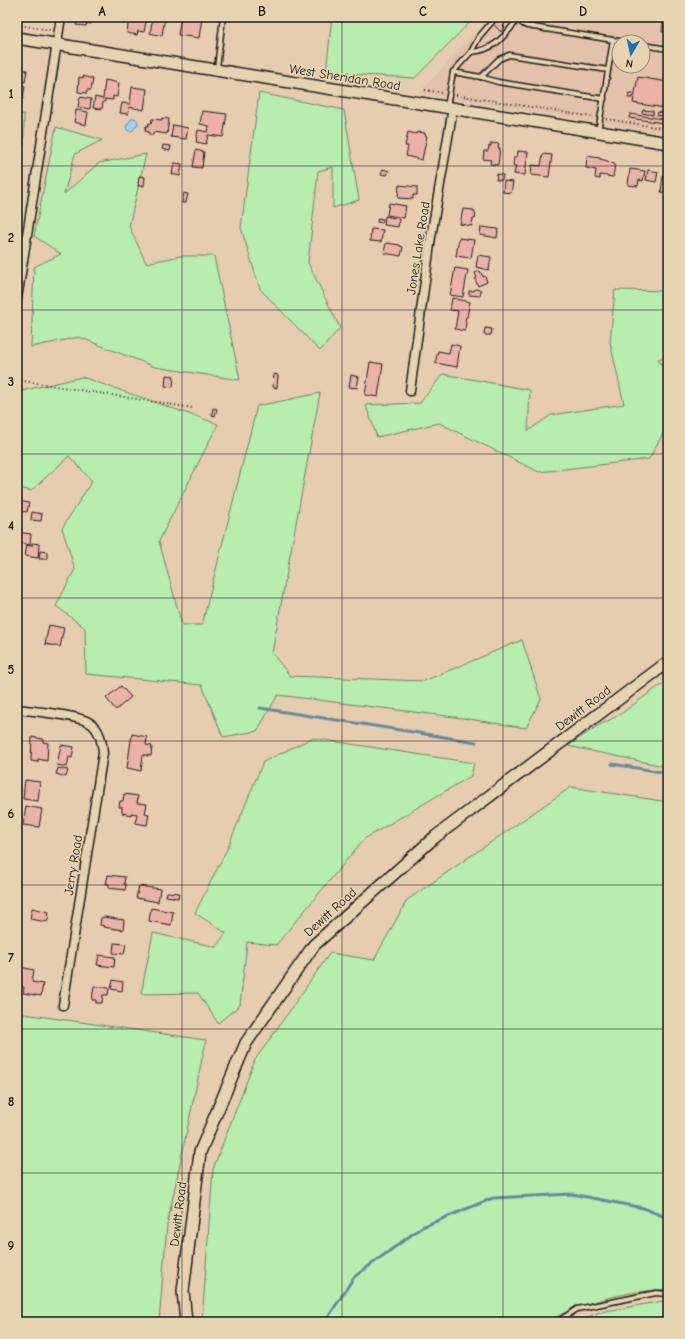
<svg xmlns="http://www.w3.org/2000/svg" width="685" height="1339" viewBox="0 0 685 1339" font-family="'Comic Neue',sans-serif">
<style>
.built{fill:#e4c2aa;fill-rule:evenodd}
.green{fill:#b7edaf;stroke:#6a8466}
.water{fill:#97d3f8;stroke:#668aa0}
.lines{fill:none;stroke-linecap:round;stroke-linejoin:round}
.stream{stroke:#668aa0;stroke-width:3}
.building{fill:#ecb2a8;stroke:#1c1c1c}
.service-casing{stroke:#1c1c1c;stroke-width:7}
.minor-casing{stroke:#1c1c1c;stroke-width:11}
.tertiary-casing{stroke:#1c1c1c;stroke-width:14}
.path{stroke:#1c1c1c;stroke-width:2;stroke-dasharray:1 3;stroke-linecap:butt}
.service{stroke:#e6d4b1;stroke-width:4}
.minor{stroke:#e6d4b1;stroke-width:8}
.tertiary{stroke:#e6d4b1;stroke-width:11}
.grid{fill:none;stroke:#1c1c1c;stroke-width:1;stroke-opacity:0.55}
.labels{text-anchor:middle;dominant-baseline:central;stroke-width:3.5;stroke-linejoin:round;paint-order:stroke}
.street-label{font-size:13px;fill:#1c1c1c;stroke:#e6d4b1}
.neatline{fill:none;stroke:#1c1c1c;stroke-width:1.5}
.grid-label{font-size:13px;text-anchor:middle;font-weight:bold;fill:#1c1c1c}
</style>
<rect width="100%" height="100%" fill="#e7cdaf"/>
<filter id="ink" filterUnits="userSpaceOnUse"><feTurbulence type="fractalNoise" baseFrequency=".025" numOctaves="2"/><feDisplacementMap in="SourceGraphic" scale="8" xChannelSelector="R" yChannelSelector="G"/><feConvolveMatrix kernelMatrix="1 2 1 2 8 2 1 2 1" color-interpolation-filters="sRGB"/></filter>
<g filter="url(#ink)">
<path class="built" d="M491,17h177v117l-250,-41zM619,42h24v24h-24z"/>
<g class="green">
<path d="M332,17h143l-60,61 -89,-5z"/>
<path d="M259,93l85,17 15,90 -26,8v-41l-15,4 -10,92 32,65 -20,23 -60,-62 -19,-61z"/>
<path d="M24,114v31h-7v-30z"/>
<path d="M56,127l46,13 -27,14 -11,40 35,-31 47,-9 -17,72 17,37 35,-7h33l26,124 -85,-13 -76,-30 -48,10 3,-80 27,-13 -27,-18z"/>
<path d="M615,290l53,1v65l-10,3 10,18v47l-19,35 -110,13 -100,-49 -62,14 -11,-32 54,-2 23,-29 87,16 -2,41 23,-16 73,-11 -14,-62z"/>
<path d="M82,377l136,47 -59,117 23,84h20l55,-219 63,-13 -48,260 18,23 134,5 98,-41 19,59 -15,29 -64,-10 -184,-23 -21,36 -34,6 -21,-52 -116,-11 -1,-46 -29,-22 19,-37 -13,-41 30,-47 -23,-25 -38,35 -14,-4v-95z"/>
<path d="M668,683v84l-100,-21 28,-19 23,-12 39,-28z"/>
<path d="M312,738l162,25 -3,13 -107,63 -88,106 -29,-3 -7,63 -22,18 -20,-30 -57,1 12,-61 63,14 10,-14 -31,-20 33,-66 35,-85z"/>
<path d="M571,787l97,15v487c-47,3 -81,12 -123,33h-343l11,-153 42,-109 75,-107 44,7 33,-60z"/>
<path d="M17,1013l189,27 -39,185 -8,97h-142z"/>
<path d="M663,1301l5,1v20h-92l24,-10z"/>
</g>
<path class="water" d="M135,118l2,2 1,4 -6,7h-4l-2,-4 5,-8z"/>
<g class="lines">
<g class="stream">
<path d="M260,708l216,34"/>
<path d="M612,764l56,9"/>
<path d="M325,1322l29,-45 68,-50 71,-29 79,-4 71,14 25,10"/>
</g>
</g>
<g class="building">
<path d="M77,17h15l-1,7 -4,-1 -1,3 -10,-1z"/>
<path d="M115,17h12l-1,3 -11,-2z"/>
<path d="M129,17h8l-1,4h3v-4h8l-3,15 -6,-1 -1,4 -10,-2z"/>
<path d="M153,17h12l-3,19 -12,-3z"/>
<path d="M181,17h21l-3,21 -21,-3z"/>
<path d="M503,17h8l-8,9 2,1 -4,5 -8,-8 4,-4 2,1z"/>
<path d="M663,22l5,1v10l-6,-1z"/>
<path d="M17,67h3l-1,2 8,1 -2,12 -8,-2z"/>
<path d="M83,76l10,3 -2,11h-4v3l-9,-1 1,-15 4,1z"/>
<path d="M638,77l30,5 -3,26 -32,-5z"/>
<path d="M105,80l14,3 -2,14 -4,-1v4l-8,-1v3h-2l-1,7 -9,-1 2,-11 8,2z"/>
<path d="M17,85l8,1 -2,13h-6z"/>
<path d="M132,87l15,2 -3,21 -15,-3 -1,7 -8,-1 2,-10 8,1z"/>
<path d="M629,93h4l-1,5h-4z"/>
<path d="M80,97l11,2 -1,10 -12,-2z"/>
<path d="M76,110l12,2 -2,13 -12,-3z"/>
<path d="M643,110l10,1v4l-11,-2z"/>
<path d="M202,111l25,3 -4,23 -15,-2 -2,9 -10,-2 2,-12 10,2 1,-6 -9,-2z"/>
<path d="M658,112l10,2v3l-11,-2z"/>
<path d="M630,114l33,5v4l-34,-5z"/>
<path d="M162,118l7,1 -2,15 -14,-2v3h-4v-3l-4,-1 1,-5h2l1,-3 2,1 1,-5 10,1z"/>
<path d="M173,125l15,3 -2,11 -15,-2z"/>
<path d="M408,132l8,2 1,-2 8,1v2l2,1 -5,24 -16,-4 2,-10h-3z"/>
<path d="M491,143l8,1 -1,4h2l-2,17 -8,-1 1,-4 -8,-1 1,-8h4l1,-5h2z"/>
<path d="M163,145l8,1 -1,5 -8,-2z"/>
<path d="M196,150l8,2 -2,16 -9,-1z"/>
<path d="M518,151l10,1 -3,23 -11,-1 2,-8h-3l1,-9h3z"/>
<path d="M543,154l9,1 -3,22 -18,-2 1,-10 9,1z"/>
<path d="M587,156l13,2v1l8,2v1l7,2 -2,13 -13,-2v4l-5,-1 1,-8 -10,-2z"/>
<path d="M174,163l8,1 -2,12 -8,-2z"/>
<path d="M383,169l6,2 -2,4 -6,-1z"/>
<path d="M630,169l15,2 -2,10 -4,-1 -1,6 -10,-1z"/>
<path d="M648,170l10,2 -2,10 -10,-2z"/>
<path d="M497,174l6,1 -1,5h-6z"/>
<path d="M139,176l6,1 -1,9h-6z"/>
<path d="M663,176h5v17l-7,-1z"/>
<path d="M504,181l9,1 -2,11 -8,-1z"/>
<path d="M399,185l18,2v8h-4v4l-15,-1z"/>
<path d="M184,193l4,1 -2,9h-4z"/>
<path d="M389,203l17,3 -2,12 -17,-3z"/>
<path d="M463,209l11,1v3h2l-1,6 -2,-1 -1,8 -12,-2z"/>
<path d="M385,216l14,3 -1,8 -14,-2z"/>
<path d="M378,218l5,1 -1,4 -5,-1z"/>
<path d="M481,227l17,2 -1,9 -17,-3z"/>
<path d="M371,229l12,1 -2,12 -11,-1z"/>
<path d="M459,238l15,2 -3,18 -15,-2z"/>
<path d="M386,243l14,2v1l3,1 -2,9 -17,-3z"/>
<path d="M478,255l13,2 -2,13 -13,-3z"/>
<path d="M455,268l13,2 -5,27 -13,-2z"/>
<path d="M480,271l3,6 2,-1 2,6 -9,4 -3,-7 2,-1 -2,-5z"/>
<path d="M475,289l6,1 -1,6 -11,-1v-4h5z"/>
<path d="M452,298l18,4 -3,15h-1l-1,4 1,1 -1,9 -10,-2 3,-18 -8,-1z"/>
<path d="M485,328l7,1 -1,6h-7z"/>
<path d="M451,344l9,2 -3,21 -22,-4 3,-12 11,2z"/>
<path d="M370,362l13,2 -5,33 -13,-2z"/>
<path d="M274,374l4,1 -1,13 -4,-1z"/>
<path d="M166,375l8,1 -1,11 -8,-1z"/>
<path d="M351,375l8,2 -2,11 -8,-1z"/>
<path d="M213,408l4,1 -2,7 -3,-1z"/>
<path d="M17,501l12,2 -2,9 -8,-1v2h-2z"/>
<path d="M32,512l10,2 -1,7 -10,-1z"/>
<path d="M17,532l14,2 -1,11 -9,-2 -1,4h-3z"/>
<path d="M32,543l7,1 -1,14 -13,-2 2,-11 5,1z"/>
<path d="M40,551l7,1v7h-8z"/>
<path d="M49,625l15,3 -4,19 -15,-3z"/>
<path d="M121,686l10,11 -15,13 -10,-12z"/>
<path d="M132,734l15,3 -1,8 6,1 -1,10 -8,-1 -2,16 -14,-3z"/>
<path d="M32,737l11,2v3l5,1 -1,18 -9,-2v3l-7,-1z"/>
<path d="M17,738l4,1 -3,18h-1z"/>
<path d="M61,745l13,2 -2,11 -3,-1 -2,10 -10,-2z"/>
<path d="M58,768l10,2 -2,7 -10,-3z"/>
<path d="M25,780l15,2 -2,19 -15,-2z"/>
<path d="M124,794l14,2 -1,7 10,1 -2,9 4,1 -2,11 -12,-2 2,-9 -6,-1v2l-9,-2v-6h-3l1,-6h3z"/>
<path d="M26,806l16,3 -3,18 -16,-2z"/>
<path d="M17,857h4l-1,6h-3z"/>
<path d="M108,875l17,2 -1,7 2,1 -1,5 -16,-2v-4h-3z"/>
<path d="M139,886l21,3 -2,13 -22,-4z"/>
<path d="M167,892l12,1 -1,5 -12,-2z"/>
<path d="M32,908l17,4 -1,3h1l-2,7 -17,-3z"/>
<path d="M151,908l22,4 -2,13 -22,-4z"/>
<path d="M104,917l20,3 -1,10 -20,-3 1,-1 -4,-1 1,-7z"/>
<path d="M17,935h3l-3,12z"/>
<path d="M114,943l12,1 -2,10 -11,-1z"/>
<path d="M99,955l16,2 -1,10 -17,-2z"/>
<path d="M21,967l13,3 -2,12 11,2 -2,12 -18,-3 1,-6 -7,-1z"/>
<path d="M113,980l10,2 -1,9 -11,-2z"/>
<path d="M94,986l15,2 -1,7h-5l-1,8h-6v-3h-4z"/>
</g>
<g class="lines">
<defs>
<g id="service">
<path d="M518,19l5,5 4,2 86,14"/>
<path d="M643,45l25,4"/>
<path d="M471,52c25,-2 33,-16 48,-34"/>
<path d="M217,68l6,-51"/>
<path d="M453,72l28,5 17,5 106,17"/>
<path d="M481,77l18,-18 10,-4 99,15"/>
<path d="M447,107l6,-35 18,-20 8,-15 17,-20"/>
<path d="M598,132l15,-92 12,2"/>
<path d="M557,1322l20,-13 79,-16 12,1"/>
</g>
<g id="minor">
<path d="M17,299l44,-282"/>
<path d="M410,391l21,-154 22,-129"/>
<path d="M17,709c15,2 62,6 73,14 10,6 12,19 13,30l-40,252"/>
</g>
<g id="tertiary">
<path d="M17,38l651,105"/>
<path d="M186,1322l-3,-31 17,-139 46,-109 68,-98 121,-108 233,-175"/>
</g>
</defs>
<use href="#service" class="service-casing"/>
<use href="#minor" class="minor-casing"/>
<use href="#tertiary" class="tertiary-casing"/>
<g class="path">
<path d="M17,25l34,5"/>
<path d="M425,90l19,3"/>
<path d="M456,95l138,22"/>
<path d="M606,119l62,10"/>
<path d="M17,380l176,28"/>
</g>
<use href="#service" class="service"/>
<use href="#minor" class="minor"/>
<use href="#tertiary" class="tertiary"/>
</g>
</g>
<path class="grid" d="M182,17v1305M342,17v1305M503,17v1305M17,166h651M17,310h651M17,454h651M17,598h651M17,741h651M17,885h651M17,1029h651M17,1173h651"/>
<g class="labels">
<g class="street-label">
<text transform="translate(345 77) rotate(9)">West Sheridan Road</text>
<text transform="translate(418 248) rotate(-81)">Jones Lake Road</text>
<text transform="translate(583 708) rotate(-37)">Dewitt Road</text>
<text transform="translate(73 865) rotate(-81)">Jerry Road</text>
<text transform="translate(330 912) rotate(-42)">Dewitt Road</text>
<text transform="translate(178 1214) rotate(-83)">Dewitt Road</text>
</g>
</g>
<rect width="685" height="1339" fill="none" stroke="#e6d4b1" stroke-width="44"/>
<g transform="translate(631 54) rotate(189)"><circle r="19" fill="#e6d4b1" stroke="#958a75"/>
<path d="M0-3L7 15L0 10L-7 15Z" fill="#1f6fb2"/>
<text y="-6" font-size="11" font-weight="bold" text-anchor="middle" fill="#1c1c1c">N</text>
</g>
<rect x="22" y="22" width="641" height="1295" class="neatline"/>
<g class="grid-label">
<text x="102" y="16">A</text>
<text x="262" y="16">B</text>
<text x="423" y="16">C</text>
<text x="583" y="16">D</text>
<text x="11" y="98">1</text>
<text x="11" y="242">2</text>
<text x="11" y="386">3</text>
<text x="11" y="530">4</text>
<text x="11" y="674">5</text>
<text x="11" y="818">6</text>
<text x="11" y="962">7</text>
<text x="11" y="1106">8</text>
<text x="11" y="1250">9</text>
</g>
</svg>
